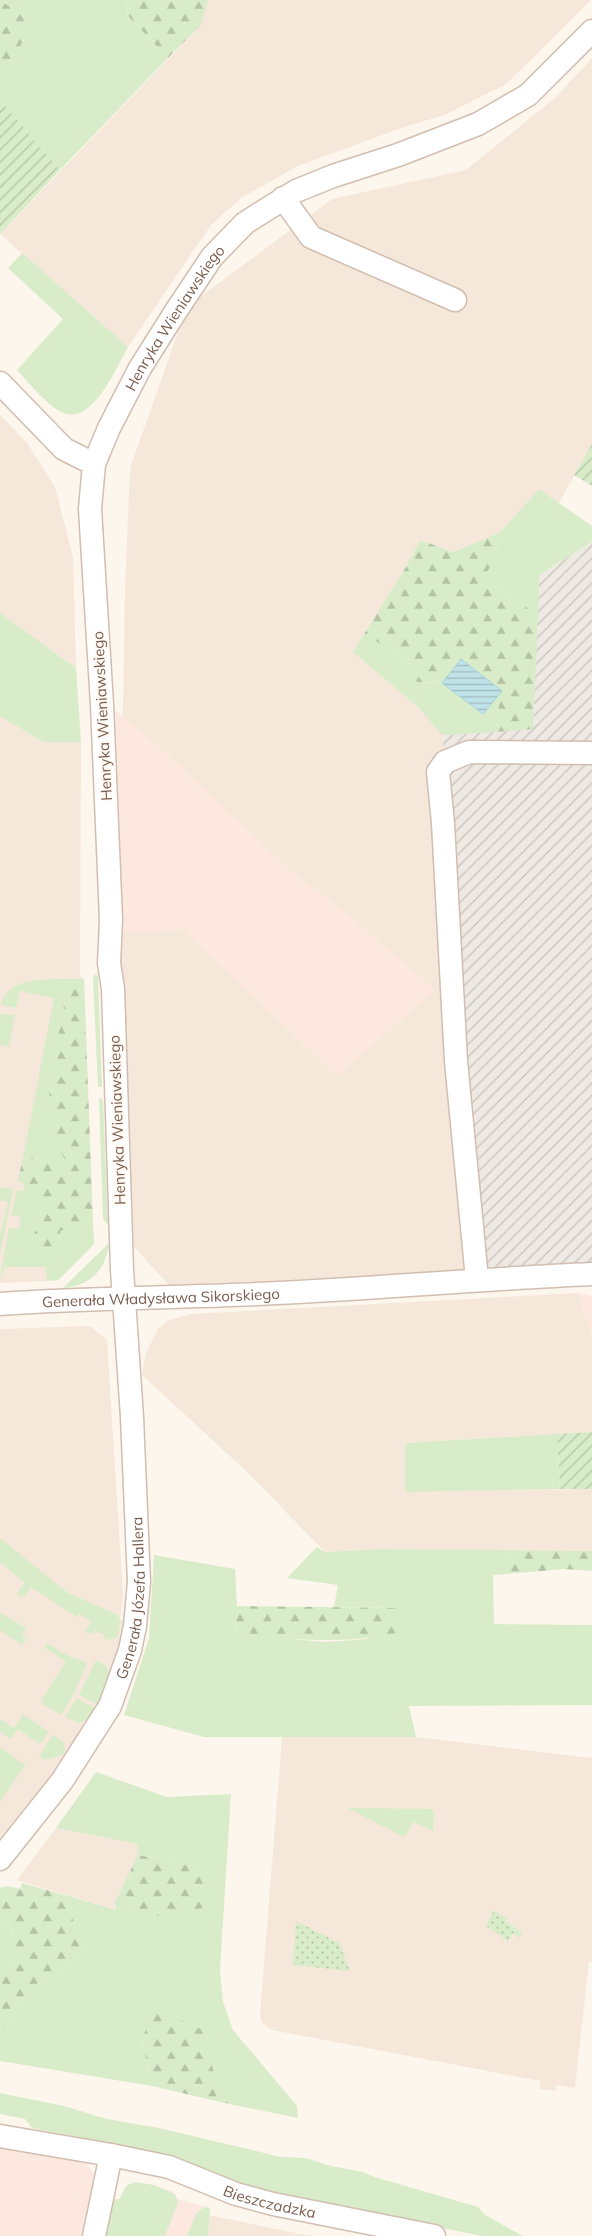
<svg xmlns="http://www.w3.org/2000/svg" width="592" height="2236" viewBox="0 0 592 2236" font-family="Mulish,sans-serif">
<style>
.residential{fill:#f5e8da}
.commercial{fill:#fde8e0}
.industrial{fill:url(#industrial-furrows)}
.grass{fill:#d8ecc9}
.forest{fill:url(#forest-firs)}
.park{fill:url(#park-dots)}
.garden{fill:url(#garden-furrows)}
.water{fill:url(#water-rules);stroke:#a5d3da}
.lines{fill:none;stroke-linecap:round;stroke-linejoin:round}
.minor-casing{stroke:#d1beb0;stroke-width:25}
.minor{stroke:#fff;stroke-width:22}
.labels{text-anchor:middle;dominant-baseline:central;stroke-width:4;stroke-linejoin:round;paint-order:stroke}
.street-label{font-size:15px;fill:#7a5c4d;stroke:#fffaf3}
</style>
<defs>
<pattern id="industrial-furrows" width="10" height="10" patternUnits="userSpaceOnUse" patternTransform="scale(1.25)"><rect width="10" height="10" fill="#efe9e4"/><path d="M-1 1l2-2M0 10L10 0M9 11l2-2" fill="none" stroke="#c7c0bb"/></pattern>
<pattern id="forest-firs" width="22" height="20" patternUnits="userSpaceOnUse" patternTransform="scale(1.25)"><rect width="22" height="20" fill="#d8ecc9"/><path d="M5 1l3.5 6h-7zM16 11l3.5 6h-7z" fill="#b4c2a5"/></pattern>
<pattern id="park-dots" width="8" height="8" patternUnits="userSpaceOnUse" patternTransform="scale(1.25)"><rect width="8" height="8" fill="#d8ecc9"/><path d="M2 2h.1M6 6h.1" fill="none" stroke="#b4c2a5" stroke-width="1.8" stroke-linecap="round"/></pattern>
<pattern id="garden-furrows" width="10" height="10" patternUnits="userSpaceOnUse" patternTransform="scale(1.25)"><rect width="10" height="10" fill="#d8ecc9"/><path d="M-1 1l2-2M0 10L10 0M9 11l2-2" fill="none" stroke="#b4c2a5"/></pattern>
<pattern id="water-rules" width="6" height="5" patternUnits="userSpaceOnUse" patternTransform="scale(1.25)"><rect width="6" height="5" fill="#bfe3e8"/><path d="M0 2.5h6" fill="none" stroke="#a0bbbe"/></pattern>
</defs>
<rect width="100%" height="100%" fill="#fdf6ec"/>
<g class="residential">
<path d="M208,0h383l-85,84 -61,31 -41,12 -106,39 -57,32 -30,27 -83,122 -128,-113 201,-209z"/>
<path d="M592,58v386l-33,59 -20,-14 -40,44 -46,19 -33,-12 -14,27 -53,85 65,55 24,28 15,159 25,377 -313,14 -35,-38 -15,-294 6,-363 5,-122 57,-161 145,-108 134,-29 90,-73z"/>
<path d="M0,415l27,28 28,44 18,70 3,111 -76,-55z"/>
<path d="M0,716l43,26h38l-1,232 4,5 10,265 -36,36 -11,1 -47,2z"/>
<path d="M578,1293l14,43v96l-187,11v48l187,-2v62l-212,-2 -55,3 -79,-81 -104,-96 4,-22 12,-24 10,-9 23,-6z"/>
<path d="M90,1326l17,14 16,255 -3,24 15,7 -16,58 -119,175v-530z"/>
<path d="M282,1737h134l176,21v205l-3,-1 -14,126 -19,-3 -1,6 -15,-2v-8l-268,-51 -9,-6 -3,-9z"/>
<path d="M56,1828l81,16 1,11 -23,47 1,8 -99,-30z"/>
<path d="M209,2215l81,17 24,4h-106z"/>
</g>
<g class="commercial">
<path d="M109,705l65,55 119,113 38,27 104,90 -98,86 -154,-146 -67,3z"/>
<path d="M578,1293l14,3v40z"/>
<path d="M0,2144l80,16 10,8 21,32 9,-1 6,-13 9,-4 37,9 5,8 33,9 -2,28h-208z"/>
</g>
<path class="industrial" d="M592,542v724l-110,5 -25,-377 -15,-159 91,-6 6,-154z"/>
<g class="grass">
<path d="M0,0h128l-1,15 41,43 -108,112 -60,-70v-24l5,-2 28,-51z"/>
<path d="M22,253l106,94c-12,21 -37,83 -69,64 -16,-10 -29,-27 -42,-41l46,-51 -55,-51z"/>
<path d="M539,489l53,37v16l-53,33 -1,40 -55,-37 12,-18 4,-27z"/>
<path d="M0,613l76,55 5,74h-38l-43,-26z"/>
<path d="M364,634l43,26 10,22 25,1 41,31 19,-23 -7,41 -53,3 -24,-28 -65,-55z"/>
<path d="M95,974l3,2 4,111h-4l-5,-108z"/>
<path d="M84,979l-18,5 -4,39 -5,15 1,37 -10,8c3,25 6,54 18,77l-6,7 -28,-9 -10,4 32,-164 -34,-7 -4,17 -15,-3c7,-32 56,-25 83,-26z"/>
<path d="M0,1012l1,2 14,1 -6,32 -9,-2z"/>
<path d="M99,1098l4,1 5,126 -5,-6z"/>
<path d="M0,1187l13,2 -13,66v-19l8,-34 -8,-2z"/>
<path d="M17,1190l16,3 10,25 -12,22 7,17 11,4 12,-15 -1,-15 18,-5 15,2 1,16 -36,36 -11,1 -1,-14h-41l-5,12 9,-51 10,1 2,-12 -10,-2z"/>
<path d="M109,1243c-3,27 -19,43 -46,45z"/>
<path d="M557,1434l3,55 -155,3v-49z"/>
<path d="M0,1538l68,55 48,21 5,7 -4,16 -6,3 -8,-2 1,-3 -10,-4 -1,3 -8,-2 7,-10 -12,-8 -3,3 -46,-30 -7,10 -6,-1 -1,-3 8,-10 -25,-21z"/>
<path d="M317,1547l8,5 55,-3 130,1 -4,24 -13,1 1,49 98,1v80l-183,1 7,31h-212l-80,-22 25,-77 5,-83 81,14 2,37 -1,28 89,8 42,-3 34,-31 -67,-1 4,-22 -51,-7z"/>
<path d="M0,1613l26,15 -4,7 4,4 -4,6 -22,-15z"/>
<path d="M47,1643l21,13 18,6v4l-14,31 -11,18 -21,-13 26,-40 -22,-15z"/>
<path d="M96,1660l9,5 5,10 -13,29 -18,-9z"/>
<path d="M77,1698l18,10 -7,11 -9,4 -14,-6z"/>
<path d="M23,1714l26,18 -9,12 -22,-15 -7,10 -11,-8v-12l14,9z"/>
<path d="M53,1735l10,7 2,9 -4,5 -17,4 -5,-4z"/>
<path d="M0,1747l25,18 -25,37z"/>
<path d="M96,1772l71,25 64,-3 -11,176 3,32 10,28 64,76 1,12 -69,-14 -12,-14 -12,-59 -63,9 10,46 -152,-25v-24l31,-51 21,-8 31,-27 -18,-56 51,15 -1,-8 44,14 47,-47 -68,-14 -1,-11 -81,-16z"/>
<path d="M348,1808l83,1 3,2 -1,20 -20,-9 -7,13 -4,1z"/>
<path d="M0,1922l7,1 7,10 7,25 -21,13z"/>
<path d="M0,2093l64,13 43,13 52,9 122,29 24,1 26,8 32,6 12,5 103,30 7,8 38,21h-42l-208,-43 -35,-10 -52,-22 -27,-8 -127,-25 -7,-9 -25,-5z"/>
<path d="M135,2182l19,3 21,9 3,8 -13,34h-62l8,-36 9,-1 6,-13z"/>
<path d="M204,2207l6,1 -2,28h-21l9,-22z"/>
</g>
<g class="forest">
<path d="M0,0l33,23 -28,51 -5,2z"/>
<path d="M128,0h80l-7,25 -33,33 -41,-43z"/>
<path d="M499,533l-4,27 -12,18 55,37 -5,114 -38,3 6,-41 -40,-32 -19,24 -25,-1 -10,-22 -43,-26 42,-67 14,-27 33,12z"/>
<path d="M84,979l9,249 -15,-2 -18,5 1,15 -12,15 -11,-4 -7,-17 12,-22 -10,-25 -10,-2 1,-7 -6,-4 4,-18 10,-4 28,9 5,-7c-11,-23 -14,-51 -17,-77l10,-8 -1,-37 5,-15 4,-39z"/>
<path d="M510,1550l82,1v20l-27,-2 -59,5z"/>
<path d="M237,1606l165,2 -6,25c-54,12 -106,6 -160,1z"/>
<path d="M138,1855l68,14 2,38 -49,9 -44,-14z"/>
<path d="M22,1883l43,12 18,56 -31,27 -21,8 -31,51v-66l21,-13 -15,-18 8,-8 -7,-9 -7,-1v-34l7,-2 13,3z"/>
<path d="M154,2008l51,23 12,58 12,15 -77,-18 -10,-46z"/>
</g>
<g class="park">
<path d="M494,1910l13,9 -2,2 17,12 -2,5 -7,-5 -5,8 -22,-15z"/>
<path d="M296,1921l43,22 11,28 -57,-6z"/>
</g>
<g class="garden">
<path d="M0,100l60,70 -60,64z"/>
<path d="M592,444v42l-18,-11z"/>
<path d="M592,1432v57h-32l-3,-55z"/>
</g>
<path class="water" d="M461,659l41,32 -19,23 -41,-31z"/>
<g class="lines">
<defs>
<g id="minor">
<path d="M283,198l28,39 144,63"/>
<path d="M0,383l64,66 30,15"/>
<path d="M477,1279l-21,-218 -13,-238 -5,-51 7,-10 24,-10 123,1"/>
<path id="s1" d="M0,1304c85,-6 171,-6 257,-10 112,-5 223,-15 335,-20"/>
<path id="s2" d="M0,1859l62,-78 48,-75 20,-56 5,-24 4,-44 -7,-165 -10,-147 -9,-281 -4,-26 2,-43 -9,-215 -12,-196 4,-45 15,-36 31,-60 36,-57 36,-54 33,-34 51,-32 37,-15 65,-21 80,-31 50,-29 64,-64"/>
<path d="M0,2136l111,19 -17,81"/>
<path id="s3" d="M111,2155l58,12 67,27 37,10 161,32"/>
</g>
</defs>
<use href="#minor" class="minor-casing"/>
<use href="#minor" class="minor"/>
</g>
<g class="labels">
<g class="street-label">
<text stroke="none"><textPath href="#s2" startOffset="1604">Henryka Wieniawskiego</textPath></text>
<text transform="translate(102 716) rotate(-93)">Henryka Wieniawskiego</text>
<text transform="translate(117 1120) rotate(-92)">Henryka Wieniawskiego</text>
<text stroke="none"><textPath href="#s1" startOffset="161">Generała Władysława Sikorskiego</textPath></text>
<text stroke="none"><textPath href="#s2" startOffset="300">Generała Józefa Hallera</textPath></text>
<text stroke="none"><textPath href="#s3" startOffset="166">Bieszczadzka</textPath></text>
</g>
</g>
</svg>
